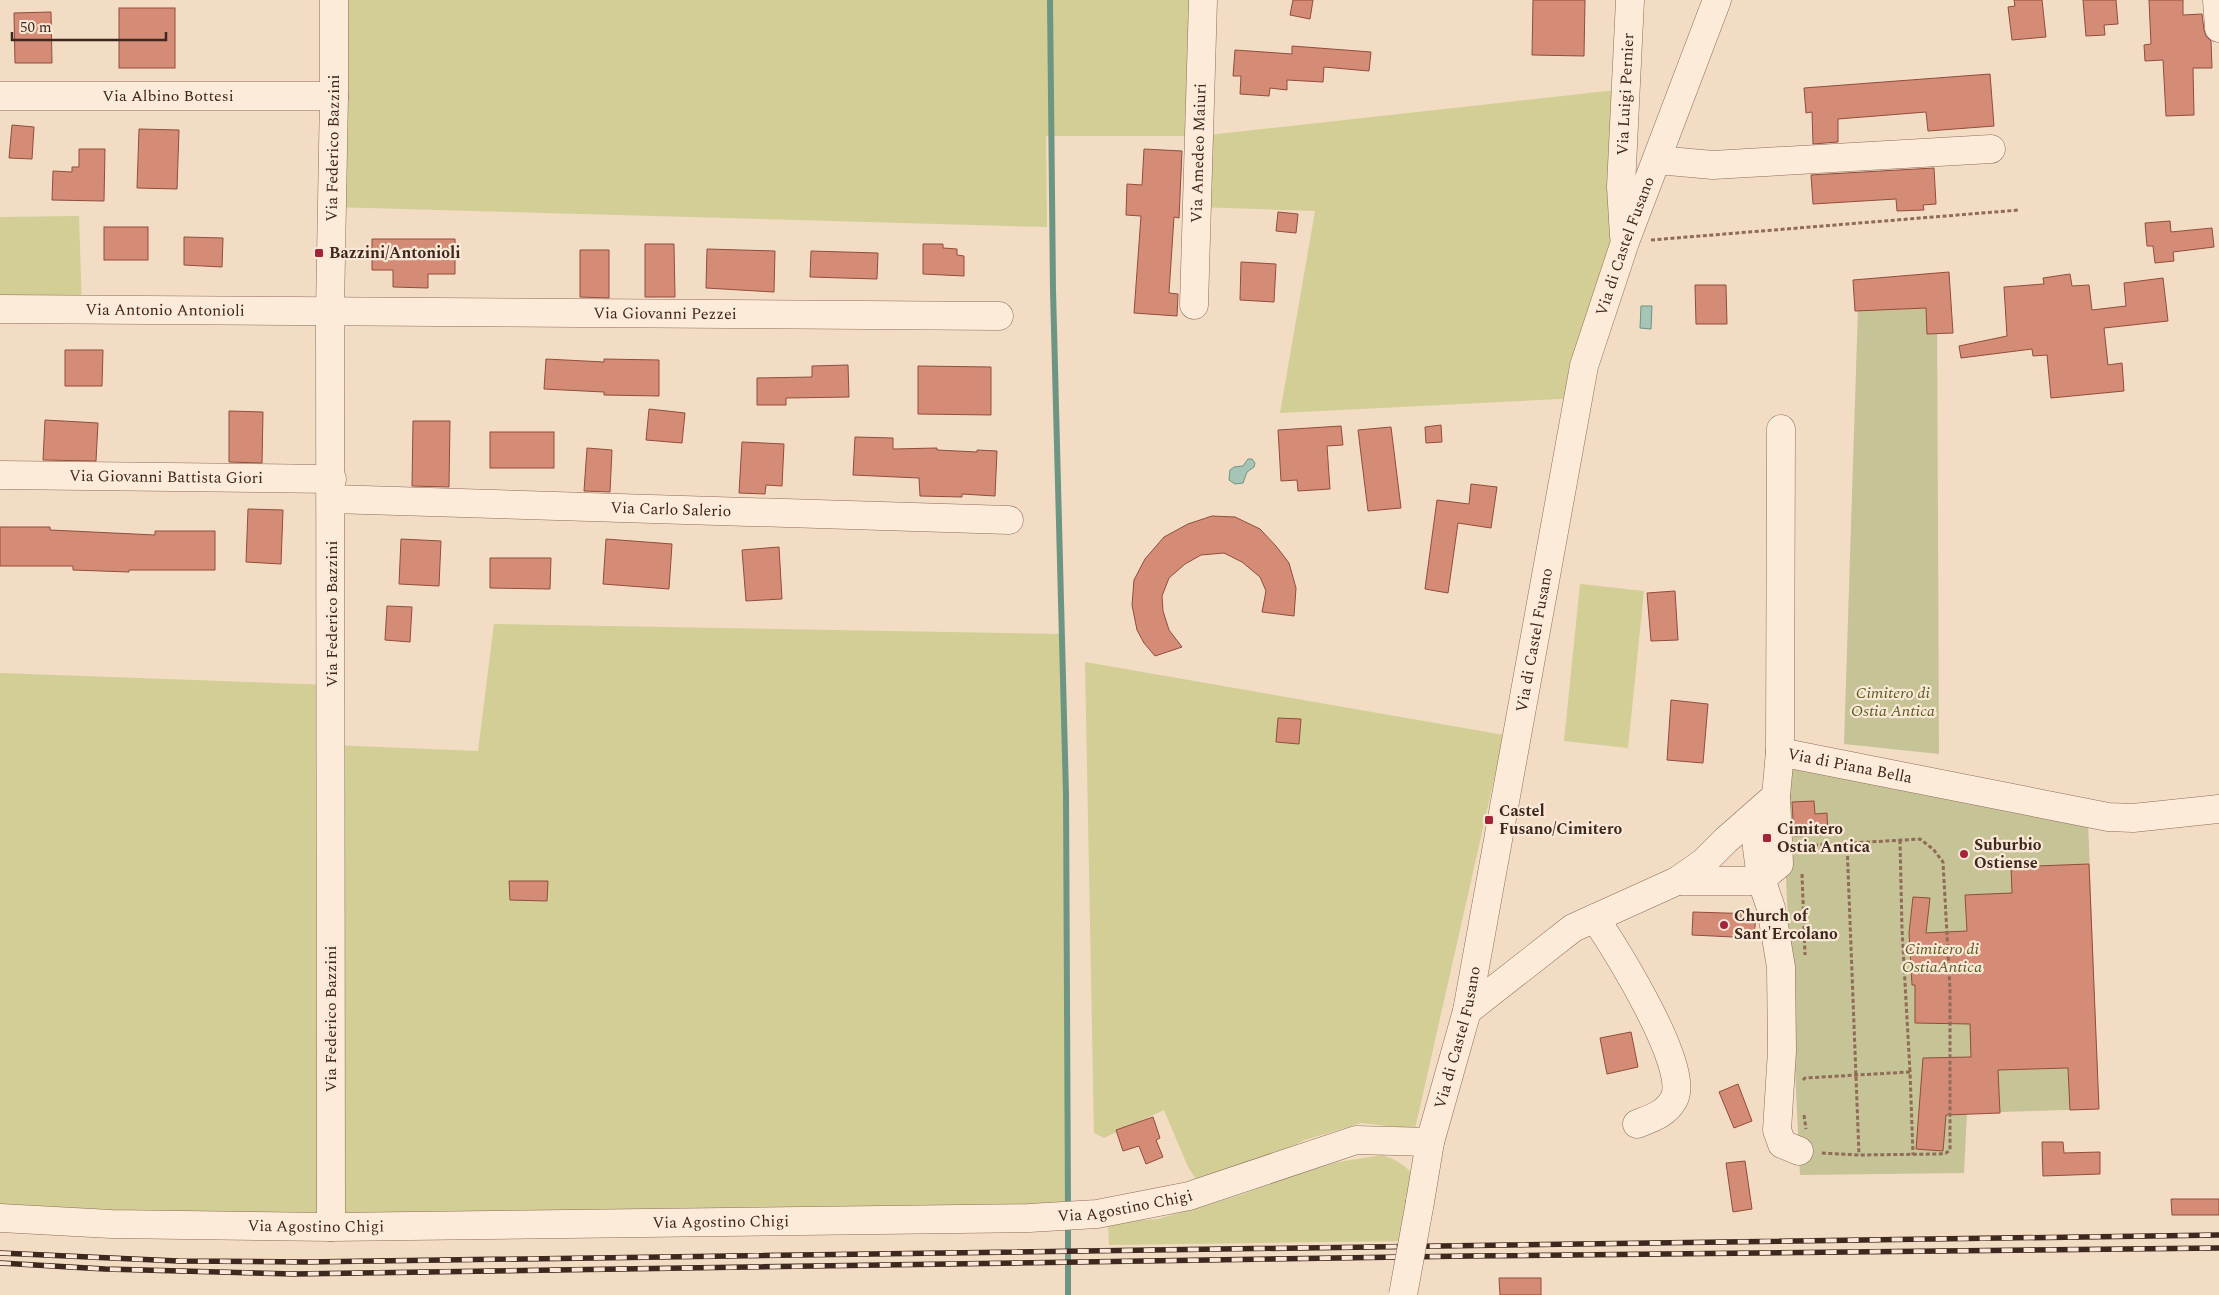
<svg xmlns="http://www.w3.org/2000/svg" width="2219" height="1295" viewBox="0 0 2219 1295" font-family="Spectral,serif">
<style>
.green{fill:#d2ce96}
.cemetery{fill:#c6c396}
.water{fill:#a6c5b6;stroke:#6c9583}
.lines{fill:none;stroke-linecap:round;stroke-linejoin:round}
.stream{stroke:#6c9583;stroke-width:6}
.building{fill:#d48c76;stroke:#914d3b}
.minor-casing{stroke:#8f6b58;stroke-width:29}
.path{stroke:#8f6b58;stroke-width:3;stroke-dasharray:4 2.5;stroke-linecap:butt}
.minor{stroke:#fcebd9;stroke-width:28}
.rail-casing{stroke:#3e271e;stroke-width:5.5}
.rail{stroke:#f9e8d5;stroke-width:4;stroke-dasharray:11;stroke-linecap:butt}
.minor-bridge-casing{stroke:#8f6b58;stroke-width:29;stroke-linecap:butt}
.minor-bridge{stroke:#fcebd9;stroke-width:28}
.poi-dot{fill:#a5223b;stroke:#f9e8d5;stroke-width:2}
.labels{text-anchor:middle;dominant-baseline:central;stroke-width:4.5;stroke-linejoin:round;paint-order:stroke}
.street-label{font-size:16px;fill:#3e271e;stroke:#f9e8d5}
.poi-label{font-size:16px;font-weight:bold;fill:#3e271e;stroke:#f9e8d5;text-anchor:start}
.park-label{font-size:16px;font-style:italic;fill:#595c22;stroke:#f9e8d5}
</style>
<rect width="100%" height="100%" fill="#f2dcc4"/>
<g class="green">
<path d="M334,0h869l-4,136 426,-47v153l-46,156 -299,15 35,-202 -118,-4 2,-71h-153l1,91 -715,-20z"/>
<path d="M79,216l3,93h-82v-92z"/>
<path d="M1580,584l64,7 -16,157 -64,-7z"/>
<path d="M494,624l568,10 5,593 -1067,-9v-545l332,12v60l146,6z"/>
<path d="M1085,662l419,73 -89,394 -54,-6 -56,17 -62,30 -44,14 -11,-17 -24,-57 -60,28 -10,-5z"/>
<path d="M1382,1155c13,4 29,12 33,26 3,9 -3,48 -4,60l-302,4 -1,-23 50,-3 82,-24 45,-17 53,-16z"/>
</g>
<g class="cemetery">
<path d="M1937,302l2,452 -95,-10 14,-436z"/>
<path d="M1780,752l308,68 11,289 -132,4 -3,60 -164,2z"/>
</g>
<g class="water">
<path d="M1641,306h11l-1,23 -11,-1z"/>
<path d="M1248,459h4l3,4 -1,4 -7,5 -4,11 -8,1 -6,-4 1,-10 4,-3 9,-1z"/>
</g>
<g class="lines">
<g class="stream">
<path d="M1050,0l3,290 13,505 2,414"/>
<path d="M1068,1221v74"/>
</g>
</g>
<g class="building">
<path d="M1293,0h20l-3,19 -20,-4z"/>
<path d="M1533,0h52l-1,56 -52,-1z"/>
<path d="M2014,0h28l4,37 -34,3 -4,-33 7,-1z"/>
<path d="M2083,0h33l2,24 -14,1 1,10 -19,1z"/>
<path d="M2149,0h34v15l19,-1 2,16 2,6 5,5 1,27h-19l1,47 -28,1 -3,-56 -18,1 -1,-16 7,-1z"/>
<rect x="119" y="8" width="56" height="60"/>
<path d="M51,12l1,51h-37l-1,-50z"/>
<path d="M1292,46l79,6 -2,19 -45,-4 -1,15 -36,-2v10l-17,-2 -1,8 -29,-2 1,-18h-8l2,-26 57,4z"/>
<path d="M1990,74l4,52 -66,5 -2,-19 -88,7v23l-25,2 -1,-32 -6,1 -2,-25z"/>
<path d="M12,125l22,2 -2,32 -23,-1z"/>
<path d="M139,129l40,1 -2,59 -40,-1z"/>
<path d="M79,149h26l-1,52 -52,-1 1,-29 19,1v-5h7z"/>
<path d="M1144,149l38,2 -3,67 -5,-1 -5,76 9,1 -1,22 -43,-3 7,-97 -15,-1 1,-31 15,1z"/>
<path d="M1934,168l2,36 -13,1 1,5 -27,1 -1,-12 -83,5 -2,-29z"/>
<path d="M1278,212l20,2 -2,19 -20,-2z"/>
<path d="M2170,221l1,11 41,-4 2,19 -41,5 1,9 -19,2 -2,-17h-6l-2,-23z"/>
<rect x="104" y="227" width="44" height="33"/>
<path d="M184,237l39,1 -1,29 -38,-2z"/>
<path d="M372,239h83v35h-27v14l-35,-1v-17h-21z"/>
<path d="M645,244h29l1,53h-30z"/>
<path d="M923,244h20v4l14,1v6l7,1v20l-41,-2z"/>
<path d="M707,249l68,2 -1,41 -68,-4z"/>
<path d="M580,250h29v48l-29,-1z"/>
<path d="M811,251l67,2 -1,26 -67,-2z"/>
<path d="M1241,262l35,2 -2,38 -34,-2z"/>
<path d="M1949,272l4,61 -26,1 -1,-26 -71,3 -2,-31z"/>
<path d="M2070,274l2,12 17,-1 3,25 34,-4 -2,-23 39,-5 5,43 -64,7 4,37 14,-2 2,28 -73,7 -4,-43 -14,1 -1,-7 -71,9 -2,-12 48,-10 -3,-49 40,-3 -1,-6z"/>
<path d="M1695,285h31l1,39h-31z"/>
<path d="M65,350h38l-1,36h-37z"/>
<path d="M546,359l58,3v-3l55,1v36l-55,-1v-3l-60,-3z"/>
<path d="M848,365l1,32 -63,1v7h-29v-27l55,-1v-11z"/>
<path d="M918,366l73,1v48l-73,-1z"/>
<path d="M649,409l36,4 -3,30 -36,-3z"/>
<path d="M229,411l34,1 -1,51 -33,-1z"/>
<path d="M45,420l53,3 -2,38 -53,-1z"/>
<path d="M413,421h37l-1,66 -37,-1z"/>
<path d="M1441,425l1,17 -16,1 -1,-16z"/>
<path d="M1341,426l2,19 -16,1 3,43 -32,2 -1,-11 -16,1 -3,-51z"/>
<path d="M1391,427l10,81 -33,3 -10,-81z"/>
<rect x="490" y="432" width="64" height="36"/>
<path d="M855,437l38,1v11l44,-1v2l40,2v-2l20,1 -2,45 -33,-2v3l-42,-1 -1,-18 -66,-3z"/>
<path d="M742,442l42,2 -2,42 -16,-1 -1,9 -26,-1z"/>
<path d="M587,448l25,2 -2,42 -26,-1z"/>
<path d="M1471,484l26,3 -6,41 -33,-5 -10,70 -23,-4 12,-89 32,4z"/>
<path d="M248,509l35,1 -2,54 -35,-2z"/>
<path d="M1212,516l23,1 25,12 16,17 13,17 7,25 -2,28 -32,-4 4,-21 -6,-14 -18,-15 -18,-9 -23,2 -16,9 -16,14 -7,18 1,15 6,19 13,17 -27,9 -11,-13 -7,-13 -5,-25 2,-25 11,-21 19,-22 24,-13z"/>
<path d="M0,527h50v3l105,5v-4h60v39h-86v2l-56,-2v-4h-73z"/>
<path d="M401,539l40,2 -2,45 -40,-2z"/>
<path d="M606,539l66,5 -3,45 -66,-5z"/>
<path d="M779,547l3,52 -36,2 -4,-51z"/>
<path d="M490,558h61l-1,31 -60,-1z"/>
<path d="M1675,591l3,49 -27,1 -4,-48z"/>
<path d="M387,606l25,1 -2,35 -25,-2z"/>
<path d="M1671,700l37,4 -5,59 -36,-3z"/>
<path d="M1278,718l23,1 -2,25 -23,-2z"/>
<path d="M1814,801l1,13 12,-1 1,22 -34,1 -2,-34z"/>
<path d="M2089,864l10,245 -29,1 -2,-42 -70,2 2,43 -54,2 -3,36 -27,-2 7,-91 48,-1 -1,-33 -55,-1v-38h-3l-3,-52 4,-36 17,1 -4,35 41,-2 -2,-36 47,-2 -1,-26z"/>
<path d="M509,881h39l-1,20 -37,-1z"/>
<path d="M1693,912l63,2 -2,24 -62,-3z"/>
<path d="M1631,1032l7,35 -31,7 -7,-36z"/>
<path d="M1738,1084l14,37 -18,7 -15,-36z"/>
<path d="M1153,1117l7,21 -4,2 7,17 -17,7 -7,-18 -16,5 -7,-21z"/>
<path d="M2042,1142h21l1,11 36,-1v22l-57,2z"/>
<path d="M1745,1161l7,48 -19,3 -7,-49z"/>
<path d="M2171,1199h48v16h-47z"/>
<path d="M1499,1278h42v17h-41z"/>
</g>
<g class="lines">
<defs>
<g id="minor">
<path d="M2217,0l2,28"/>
<path id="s1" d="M0,96h334"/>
<path d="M1657,160l56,5 278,-16"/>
<path id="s2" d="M1624,236l-3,-49 9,-187"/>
<path id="s3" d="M1194,305l9,-305"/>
<path id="s4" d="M0,309l999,7"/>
<path id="s5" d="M0,475l332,4"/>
<path id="s6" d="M332,499l677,21"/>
<path d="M1780,752l1,-323"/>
<path d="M1749,822l7,18 5,39 10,29 10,59 1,84 -5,79 5,14 17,7"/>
<path id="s7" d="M1677,881h74l10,-2 18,-15 -3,-68 4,-44 328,65 25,1 86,-9"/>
<path d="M1595,918c20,30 96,150 79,181 -8,15 -22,19 -37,25"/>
<path d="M1467,1011l106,-83 104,-47 27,-19 22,-22 50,-44"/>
<path id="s8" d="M1420,1202l10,-60 37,-131 117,-645 41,-124 92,-242"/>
<path id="s9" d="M0,1218l111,6 220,3 698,-9 68,-4 92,-18 167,-56 74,2"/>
<path id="s10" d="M331,1227l-1,-917 4,-214v-96"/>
</g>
</defs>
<use href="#minor" class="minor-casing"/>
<g class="path">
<path d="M1651,240l368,-30"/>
<path d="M1900,840l2,89 8,143"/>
<path d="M1847,843l12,312"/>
<path d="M1801,846l119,-7 13,10 10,13 7,127v161l-4,3 -7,1 -80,1 -38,-2"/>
<path d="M1802,874l3,81"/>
<path d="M1803,1080l2,-2 105,-6 3,83"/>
<path d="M1804,1115l2,14"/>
</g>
<use href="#minor" class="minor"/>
<defs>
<g id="rail">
<path d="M0,1253l178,8 128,1 1913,-27"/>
<path d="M0,1263l105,6 189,5 1175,-18 750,-8"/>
</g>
</defs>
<use href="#rail" class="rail-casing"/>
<use href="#rail" class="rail"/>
<defs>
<path id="minor-bridge" d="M1403,1295l17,-93"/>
</defs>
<use href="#minor-bridge" class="minor-bridge-casing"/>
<use href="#minor-bridge" class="minor-bridge"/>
</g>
<g class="poi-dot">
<rect x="314" y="248" width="10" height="10" rx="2.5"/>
<rect x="1484" y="815" width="10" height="10" rx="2.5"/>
<rect x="1762" y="833" width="10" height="10" rx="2.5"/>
<circle cx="1964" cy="854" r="5"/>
<circle cx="1724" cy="925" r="5"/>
</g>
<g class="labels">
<g class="street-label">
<text stroke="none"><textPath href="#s2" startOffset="142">Via Luigi Pernier</textPath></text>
<text stroke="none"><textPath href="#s1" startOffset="168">Via Albino Bottesi</textPath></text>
<text stroke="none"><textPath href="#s10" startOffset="1079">Via Federico Bazzini</textPath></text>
<text stroke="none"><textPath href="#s3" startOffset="152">Via Amedeo Maiuri</textPath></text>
<text stroke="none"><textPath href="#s8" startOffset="979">Via di Castel Fusano</textPath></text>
<text stroke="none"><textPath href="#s4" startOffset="165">Via Antonio Antonioli</textPath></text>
<text stroke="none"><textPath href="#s4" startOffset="665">Via Giovanni Pezzei</textPath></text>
<text stroke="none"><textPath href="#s5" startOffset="166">Via Giovanni Battista Giori</textPath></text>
<text stroke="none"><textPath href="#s6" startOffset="339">Via Carlo Salerio</textPath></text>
<text transform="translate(332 614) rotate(-90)">Via Federico Bazzini</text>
<text stroke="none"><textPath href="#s8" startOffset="574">Via di Castel Fusano</textPath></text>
<text stroke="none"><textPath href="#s7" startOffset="291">Via di Piana Bella</textPath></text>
<text transform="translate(331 1019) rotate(-90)">Via Federico Bazzini</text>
<text stroke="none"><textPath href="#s8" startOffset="169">Via di Castel Fusano</textPath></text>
<text stroke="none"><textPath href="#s9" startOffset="1126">Via Agostino Chigi</textPath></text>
<text stroke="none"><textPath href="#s9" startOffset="721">Via Agostino Chigi</textPath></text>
<text stroke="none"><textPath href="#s9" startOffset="316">Via Agostino Chigi</textPath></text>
</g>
<g class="poi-label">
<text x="329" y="253">Bazzini/Antonioli</text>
<text x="1499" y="811">Castel<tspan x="1499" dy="18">Fusano/Cimitero</tspan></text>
<text x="1777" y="829">Cimitero<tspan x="1777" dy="18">Ostia Antica</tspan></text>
<text x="1974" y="845">Suburbio<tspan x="1974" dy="18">Ostiense</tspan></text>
<text x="1734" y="916">Church of<tspan x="1734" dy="18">Sant'Ercolano</tspan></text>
</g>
<g class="park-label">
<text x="1893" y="693">Cimitero di<tspan x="1893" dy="18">Ostia Antica</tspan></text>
<text x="1942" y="949">Cimitero di<tspan x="1942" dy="18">OstiaAntica</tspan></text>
</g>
</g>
<path d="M12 32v8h154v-8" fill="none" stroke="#3e271e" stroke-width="2.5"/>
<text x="20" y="32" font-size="15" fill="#3e271e" stroke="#f9e8d5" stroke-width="4" paint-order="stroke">50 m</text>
</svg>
